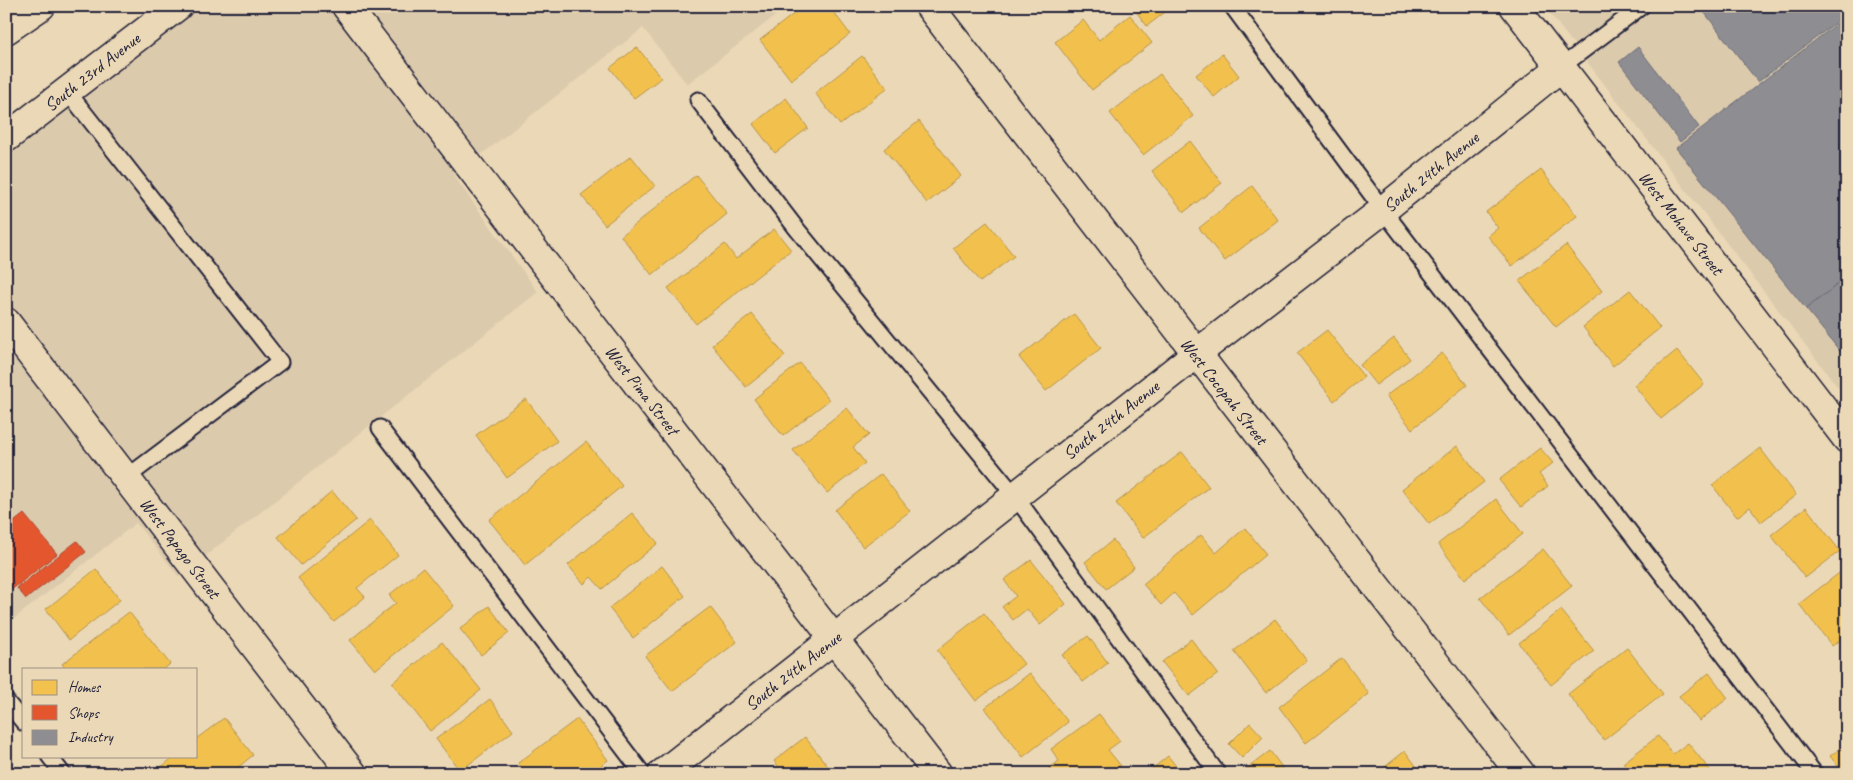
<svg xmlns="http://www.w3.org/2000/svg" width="1853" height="780" viewBox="0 0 1853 780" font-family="Caveat,sans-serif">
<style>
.built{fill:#dccaad}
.homes{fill:#f2c14e;stroke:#b49148}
.shops{fill:#e4572e;stroke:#aa4732}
.industry{fill:#8d8d92;stroke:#6d6d78}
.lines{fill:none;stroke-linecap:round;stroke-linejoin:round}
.service-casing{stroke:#22223b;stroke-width:19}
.minor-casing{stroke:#22223b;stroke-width:31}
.secondary-casing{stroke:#22223b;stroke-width:31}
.motorway-casing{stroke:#22223b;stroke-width:31}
.service{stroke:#ebd8b6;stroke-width:15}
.minor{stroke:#ebd8b6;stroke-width:28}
.secondary{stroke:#ebd8b6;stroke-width:28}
.motorway{stroke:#ebd8b6;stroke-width:28}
.labels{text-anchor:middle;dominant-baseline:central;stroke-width:5;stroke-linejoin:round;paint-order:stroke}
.street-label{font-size:18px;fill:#22223b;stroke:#ebd8b6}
</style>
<rect width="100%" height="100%" fill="#ebd8b6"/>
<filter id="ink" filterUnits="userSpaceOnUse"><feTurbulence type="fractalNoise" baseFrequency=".02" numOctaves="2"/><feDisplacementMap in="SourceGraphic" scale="10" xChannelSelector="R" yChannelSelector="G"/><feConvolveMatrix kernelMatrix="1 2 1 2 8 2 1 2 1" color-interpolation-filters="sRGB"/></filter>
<g filter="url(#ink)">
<g class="built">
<path d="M198,6h590l-101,78 -44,-56 -189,148 84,116 -359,285 -43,-54 -130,102v-471z"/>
<path d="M1544,6h303v393z"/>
</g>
<g class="homes">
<path d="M804,6h25l21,28 -59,46 -31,-40z"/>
<path d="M1132,6h41l-26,20z"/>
<path d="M1130,15l22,28 -60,47 -37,-48 28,-22 16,20z"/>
<path d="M637,47l24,31 -27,20 -24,-30z"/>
<path d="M1222,54l17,22 -25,21 -18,-22z"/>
<path d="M862,56l25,32 -47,37 -25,-32z"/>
<path d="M1160,74l33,42 -50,39 -33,-42z"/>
<path d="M786,98l22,30 -33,25 -22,-29z"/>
<path d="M919,121l42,55 -34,27 -43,-54z"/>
<path d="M1190,141l32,42 -38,29 -32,-41z"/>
<path d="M631,156l24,30 -50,39 -24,-30z"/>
<path d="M1541,170l36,46 -65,50 -24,-30 10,-8 -12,-16z"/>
<path d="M696,175l31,39 -75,61 -31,-39z"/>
<path d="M1252,186l26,34 -53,41 -26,-33z"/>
<path d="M987,222l27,34 -34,26 -27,-34z"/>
<path d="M774,229l17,21 -95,74 -28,-36 57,-44 11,15z"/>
<path d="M1566,245l36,46 -46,36 -37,-46z"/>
<path d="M1630,290l30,38 -47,38 -30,-39z"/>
<path d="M752,314l33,42 -39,31 -34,-42z"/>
<path d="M1074,314l27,34 -55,43 -27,-34z"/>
<path d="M1327,330l37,47 -30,24 -37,-48z"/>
<path d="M1394,338l16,21 -34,26 -16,-20z"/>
<path d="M1677,350l27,34 -43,35 -27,-34z"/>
<path d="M1442,353l25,32 -55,44 -26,-33z"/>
<path d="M800,363l29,37 -46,36 -29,-37z"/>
<path d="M526,399l31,42 -50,37 -31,-43z"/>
<path d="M847,408l22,27 -16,12 12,16 -38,30 -34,-43z"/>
<path d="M586,442l36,44 -97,79 -36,-45z"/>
<path d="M1457,446l27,36 -55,42 -27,-35z"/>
<path d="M1540,448l13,15 -14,11 9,12 -27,21 -22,-27z"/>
<path d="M1760,448l36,47 -35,27 -11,-15 -13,10 -25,-32z"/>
<path d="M1182,452l27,35 -66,51 -27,-35z"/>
<path d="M881,474l29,37 -47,36 -28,-37z"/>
<path d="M332,491l24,29 -55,45 -23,-28z"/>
<path d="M1496,499l27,35 -58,45 -27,-35z"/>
<path d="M1806,507l34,44 -35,27 -34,-43z"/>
<path d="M632,513l26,30 -56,46 -11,-12 -7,7 -16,-19z"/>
<path d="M370,520l28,35 -41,33 8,9 -31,25 -36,-44z"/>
<path d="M1245,528l21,26 -73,61 -19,-22 -13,12 -18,-21 58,-49 15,18z"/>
<path d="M1113,540l21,27 -28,22 -21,-27z"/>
<path d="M1543,549l29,37 -63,49 -29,-37z"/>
<path d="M1031,560l35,44 -26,21 -13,-16 -14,11 -11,-13 14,-11 -12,-16z"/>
<path d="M662,566l23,30 -52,42 -24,-30z"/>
<path d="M1847,567v68l-15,11 -33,-42z"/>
<path d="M423,568l31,38 -79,64 -25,-30 46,-37 -7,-8z"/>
<path d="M96,569l24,31 -51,40 -23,-31z"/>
<path d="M489,606l20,27 -28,22 -21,-26z"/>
<path d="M710,607l27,35 -65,49 -27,-35z"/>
<path d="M1561,610l33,41 -43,34 -32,-42z"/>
<path d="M129,612l41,52 -6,5h-98l-4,-5z"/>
<path d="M984,613l40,51 -48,37 -39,-51z"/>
<path d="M1275,619l32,42 -41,32 -32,-42z"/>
<path d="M1088,636l20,27 -25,19 -21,-27z"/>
<path d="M1191,639l27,35 -29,22 -27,-34z"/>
<path d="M442,642l39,48 -51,41 -38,-48z"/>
<path d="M1627,648l36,46 -59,46 -36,-46z"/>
<path d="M1342,658l27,36 -63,49 -27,-36z"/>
<path d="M1030,673l38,49 -45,35 -38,-49z"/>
<path d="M1709,673l19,25 -29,23 -20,-25z"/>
<path d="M490,699l23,32 -53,40 -24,-32z"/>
<path d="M1099,714l21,27 -12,9 13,16 -11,8h-68l17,-13 -8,-12z"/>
<path d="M224,718l29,37 -23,19h-67l-4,-5 16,-13h21v-17z"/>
<path d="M577,719l31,41 -18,14h-64l-8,-11z"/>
<path d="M1250,723l13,14 -21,21 -13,-14z"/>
<path d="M1658,736l15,18 15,-11 25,31h-81l-9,-11z"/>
<path d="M805,737l28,36 -1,1h-48l-10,-13z"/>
<path d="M1847,743v31h-3l-14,-18z"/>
<path d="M1270,751l17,23h-40l-3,-3z"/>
<path d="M1405,751l17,23h-46z"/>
<path d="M1168,756l14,18h-36z"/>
</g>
<g class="shops">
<path d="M24,514l33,40 -51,40v-66z"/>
<path d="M77,541l9,11 -60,47 -9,-11z"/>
</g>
<g class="industry">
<path d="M1712,6h135v8l-89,68 -54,-70z"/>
<path d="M1847,16v261l-41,32 -130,-161z"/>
<path d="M1638,47l61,80 -19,15 -61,-80z"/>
<path d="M1847,277v83l-41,-51z"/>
</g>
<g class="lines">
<defs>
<g id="service">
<path d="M1232,6l151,204 432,564"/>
<path d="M1561,67l81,-61"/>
<path d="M68,92l212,270 -154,116"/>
<path d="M698,100l98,128 219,268 203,278"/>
<path d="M380,428l263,346"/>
<path d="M6,701l18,22"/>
<path d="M49,756l14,18"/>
</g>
<g id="minor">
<path d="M346,6l592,768"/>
<path d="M929,6l592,768"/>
<path d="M1514,6l333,433"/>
<path d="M6,322l347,452"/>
<path d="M662,774l534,-420 187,-144 178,-143"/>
</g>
<path id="secondary" d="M6,138l172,-132"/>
<path id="motorway" d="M6,30l35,-24"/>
</defs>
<use href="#service" class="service-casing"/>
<use href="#minor" class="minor-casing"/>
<use href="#secondary" class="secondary-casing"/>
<use href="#motorway" class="motorway-casing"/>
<use href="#service" class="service"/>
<use href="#minor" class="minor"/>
<use href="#secondary" class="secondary"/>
<use href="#motorway" class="motorway"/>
</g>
</g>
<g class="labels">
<g class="street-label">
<text transform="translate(92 72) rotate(-38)">South 23rd Avenue</text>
<text transform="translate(1431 172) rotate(-39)">South 24th Avenue</text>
<text transform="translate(1681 223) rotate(52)">West Mohave Street</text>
<text transform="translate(642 390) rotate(52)">West Pima Street</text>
<text transform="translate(1224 391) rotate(52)">West Cocopah Street</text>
<text transform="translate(1111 420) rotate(-38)">South 24th Avenue</text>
<text transform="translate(180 548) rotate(53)">West Papago Street</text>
<text transform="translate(793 671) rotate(-38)">South 24th Avenue</text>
</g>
</g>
<rect width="1853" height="780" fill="none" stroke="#ebd8b6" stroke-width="25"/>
<rect x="12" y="12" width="1828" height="755" fill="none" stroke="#22223b" stroke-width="2" filter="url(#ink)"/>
<rect x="22" y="668" width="175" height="90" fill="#ebd8b6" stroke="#9b8f85"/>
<rect x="32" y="680" width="25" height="15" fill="#f2c14e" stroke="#9b8f85"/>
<text x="68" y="692" font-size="15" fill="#22223b">Homes</text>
<rect x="32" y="705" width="25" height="15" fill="#e4572e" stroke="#9b8f85"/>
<text x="68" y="718" font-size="15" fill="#22223b">Shops</text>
<rect x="32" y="730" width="25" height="15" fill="#8d8d92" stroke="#9b8f85"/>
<text x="68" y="742" font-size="15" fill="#22223b">Industry</text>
</svg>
